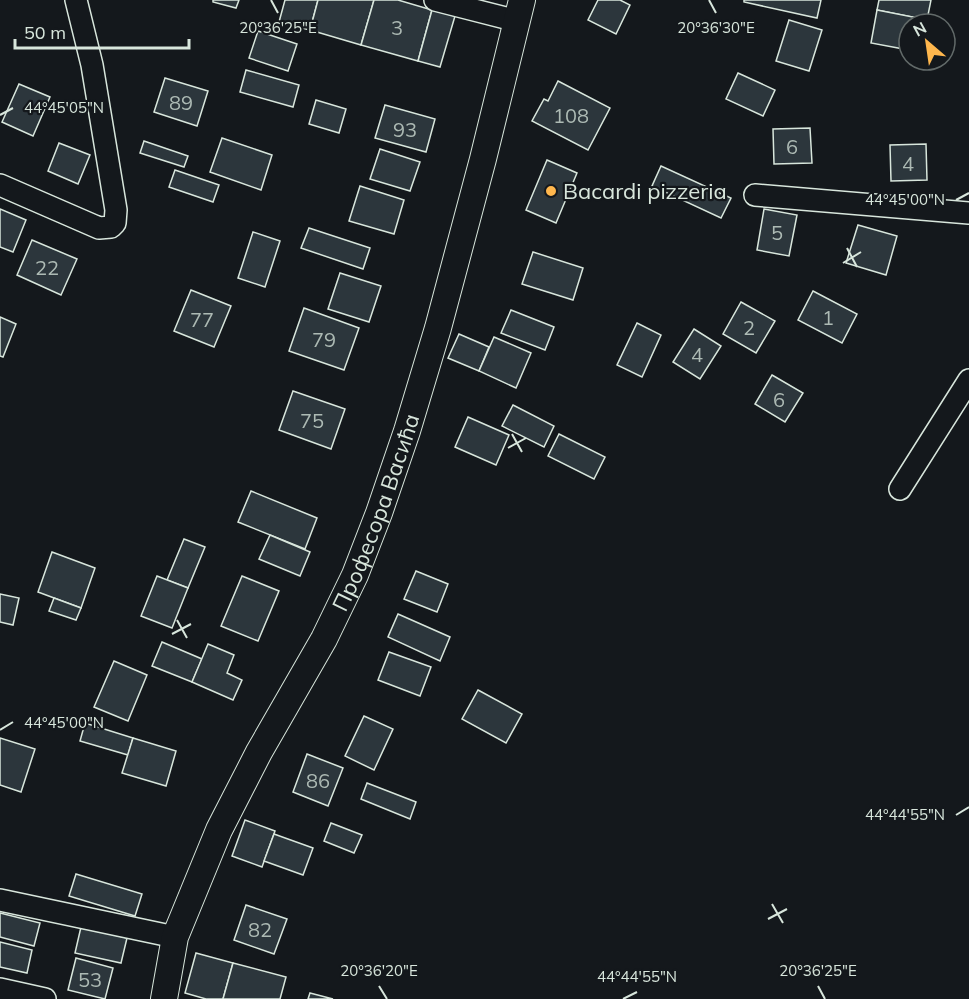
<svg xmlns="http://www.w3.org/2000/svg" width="969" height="999" viewBox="0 0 969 999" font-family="Mulish,sans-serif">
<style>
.building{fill:#2c363c;stroke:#d8e6dc;stroke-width:1.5}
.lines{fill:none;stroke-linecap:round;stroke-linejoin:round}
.minor-casing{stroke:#d8e6dc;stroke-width:24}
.tertiary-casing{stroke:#d8e6dc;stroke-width:28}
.minor{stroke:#14181c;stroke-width:21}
.tertiary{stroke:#14181c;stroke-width:26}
.ticks{fill:none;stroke:#d8e6dc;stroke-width:2}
.poi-dot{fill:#ffb74d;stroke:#14181c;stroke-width:2}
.labels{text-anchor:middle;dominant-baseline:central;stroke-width:4.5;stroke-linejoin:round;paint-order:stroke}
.number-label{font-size:20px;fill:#adbab4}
.poi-label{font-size:22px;fill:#d8e6dc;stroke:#14181c;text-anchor:start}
.street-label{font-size:22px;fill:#d8e6dc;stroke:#14181c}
.ticks-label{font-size:15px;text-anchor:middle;fill:#d8e6dc;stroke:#14181c;stroke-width:4.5;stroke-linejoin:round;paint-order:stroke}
</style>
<rect width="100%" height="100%" fill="#14181c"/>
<g class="building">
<path d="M213,0h26l-3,8 -23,-6z"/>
<path d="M285,0h33l-8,30 -31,-8z"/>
<path d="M318,0h56l-13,45 -51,-15z"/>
<path d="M374,0h24l34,10 -14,51 -57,-16z"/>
<path d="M598,0h22l10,5 -14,29 -28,-14z"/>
<path d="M744,0h77l-4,18 -73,-16z"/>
<path d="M879,0h52l-4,20 -50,-10z"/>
<path d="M432,10l23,6 -15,51 -22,-6z"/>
<path d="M877,10l41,8 -1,6h-8v26l-38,-7z"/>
<path d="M789,20l33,10 -13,41 -33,-10z"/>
<path d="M258,31l39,13 -9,27 -39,-13z"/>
<path d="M246,70l53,15 -6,22 -53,-15z"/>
<path d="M738,73l37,17 -12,26 -37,-17z"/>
<path d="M165,78l43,13 -11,35 -43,-14z"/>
<path d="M558,81l52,27 -22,42 -56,-29 12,-22 4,2z"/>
<path d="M19,84l31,13 -17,39 -31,-14z"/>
<path d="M316,100l30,9 -7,24 -30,-9z"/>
<path d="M385,105l50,14 -9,33 -51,-14z"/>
<path d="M810,128l2,35 -38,1 -1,-35z"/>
<path d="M222,138l50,17 -11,35 -51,-18z"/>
<path d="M144,141l44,15 -4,11 -44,-14z"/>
<path d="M59,143l31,12 -12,29 -30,-13z"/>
<path d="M926,144l1,36 -36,1 -1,-36z"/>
<path d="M380,149l40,13 -10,29 -40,-12z"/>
<path d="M547,160l30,13 -21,50 -30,-13z"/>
<path d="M661,166l70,32 -10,20 -69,-32z"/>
<path d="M175,170l44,15 -6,17 -44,-15z"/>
<path d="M360,186l44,14 -10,34 -45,-13z"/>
<path d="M0,209l26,11 -13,32 -13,-5z"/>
<path d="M764,209l33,6 -8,41 -32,-6z"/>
<path d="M858,225l39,11 -11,39 -40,-12z"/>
<path d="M309,228l61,20 -7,21 -62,-21z"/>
<path d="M253,232l27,9 -15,46 -27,-9z"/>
<path d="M32,240l45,19 -16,36 -44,-20z"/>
<path d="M533,252l50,16 -10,32 -51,-16z"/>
<path d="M340,273l41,13 -12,36 -41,-13z"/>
<path d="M191,290l40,16 -17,41 -40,-16z"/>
<path d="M813,291l44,23 -15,29 -44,-23z"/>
<path d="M741,302l34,19 -19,32 -33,-19z"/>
<path d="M304,308l55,20 -15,42 -55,-19z"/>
<path d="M511,310l43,17 -9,23 -44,-17z"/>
<path d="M0,317l16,7 -13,33 -3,-1z"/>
<path d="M637,323l24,12 -19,42 -25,-12z"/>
<path d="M694,329l27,17 -21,33 -27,-17z"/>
<path d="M459,334l30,13 -10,24 -31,-13z"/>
<path d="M494,337l37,16 -15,35 -37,-17z"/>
<path d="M772,375l31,18 -18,29 -30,-18z"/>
<path d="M293,391l52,18 -14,40 -52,-19z"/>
<path d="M513,405l41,21 -10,21 -42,-21z"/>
<path d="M468,417l41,18 -13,30 -41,-18z"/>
<path d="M559,434l46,23 -11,22 -46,-23z"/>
<path d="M251,491l66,27 -12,31 -67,-27z"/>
<path d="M270,535l40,17 -10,24 -41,-17z"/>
<path d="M184,539l21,8 -17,41 -21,-8z"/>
<path d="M52,552l43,16 -14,40 -43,-16z"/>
<path d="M416,571l32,13 -11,28 -33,-13z"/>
<path d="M157,576l31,12 -16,40 -31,-12z"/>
<path d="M242,576l37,15 -21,50 -37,-15z"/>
<path d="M0,594l19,4 -6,27 -13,-3z"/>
<path d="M54,598l27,10 -5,12 -27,-9z"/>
<path d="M398,614l52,23 -10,24 -52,-24z"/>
<path d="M162,642l40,17 -10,23 -40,-16z"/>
<path d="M208,644l26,11 -7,18 15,7 -9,20 -41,-18z"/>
<path d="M389,652l42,15 -11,29 -42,-16z"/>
<path d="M114,661l33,14 -19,46 -34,-14z"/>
<path d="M478,690l44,24 -16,29 -44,-24z"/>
<path d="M364,716l29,13 -19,41 -29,-14z"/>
<path d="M85,723l48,15 -5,17 -48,-14z"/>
<path d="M0,738l35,11 -14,43 -21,-7z"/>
<path d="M133,738l43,13 -10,35 -44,-13z"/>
<path d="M307,754l36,14 -15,38 -35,-14z"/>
<path d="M367,783l49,19 -6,17 -49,-20z"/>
<path d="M245,820l30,11 -13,36 -30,-11z"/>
<path d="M331,823l31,12 -8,18 -30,-12z"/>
<path d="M274,834l39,14 -10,27 -39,-14z"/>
<path d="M76,874l66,20 -7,22 -66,-20z"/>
<path d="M246,905l41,14 -13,35 -40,-14z"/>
<path d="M0,913l40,10 -6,23 -34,-9z"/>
<path d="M81,927l46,11 -6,25 -46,-10z"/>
<path d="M0,942l32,8 -5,23 -27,-6z"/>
<path d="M196,953l37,10 -10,36h-17l-21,-6z"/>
<path d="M76,958l37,10 -8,31 -37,-9z"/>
<path d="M233,963l53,14 -6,22h-57z"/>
<path d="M310,993l23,6h-25z"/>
</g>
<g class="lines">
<defs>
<g id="minor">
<path d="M435,0l82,21"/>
<path d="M0,185l99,43 12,-1 4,-4 1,-13 -24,-145 -16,-65"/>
<path d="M755,195l214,18"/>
<path d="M900,489l69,-109"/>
<path d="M0,900l175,37"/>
<path d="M0,989l45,10"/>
</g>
<g id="tertiary">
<path id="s1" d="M164,999l11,-62 44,-107 40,-78 65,-113 31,-64 24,-62 28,-82 31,-103 45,-169 39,-159"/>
</g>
</defs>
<use href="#minor" class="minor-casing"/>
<use href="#tertiary" class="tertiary-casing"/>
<use href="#minor" class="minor"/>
<use href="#tertiary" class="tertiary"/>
</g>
<path class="ticks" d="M271,0l7,13M709,0l7,13M0,115l13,-7M956,200l13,-7M847,248l10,19M843,263l18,-11M512,434l10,18M508,448l18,-10M177,620l10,18M172,634l19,-10M0,730l13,-8M956,815l13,-8M772,904l11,19M768,919l19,-10M379,986l8,13M818,986l7,13M623,999l14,-7"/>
<circle class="poi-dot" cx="551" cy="191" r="6"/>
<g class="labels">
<g class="number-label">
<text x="397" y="27">3</text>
<text x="181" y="102">89</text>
<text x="571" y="115">108</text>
<text x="405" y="129">93</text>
<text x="792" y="146">6</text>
<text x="908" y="163">4</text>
<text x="777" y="232">5</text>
<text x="47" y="267">22</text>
<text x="828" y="317">1</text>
<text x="202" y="319">77</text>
<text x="749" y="327">2</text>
<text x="324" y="339">79</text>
<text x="697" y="354">4</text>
<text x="779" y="399">6</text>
<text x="312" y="420">75</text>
<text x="318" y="780">86</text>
<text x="260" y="929">82</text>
<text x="90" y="979">53</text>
</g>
<g class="poi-label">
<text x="563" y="191">Bacardi pizzeria</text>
</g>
<g class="street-label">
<text stroke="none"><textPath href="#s1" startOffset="534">Професора Васића</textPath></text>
</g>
</g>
<g class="ticks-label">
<text x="278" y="33">20°36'25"E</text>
<text x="716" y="33">20°36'30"E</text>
<text x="64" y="113">44°45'05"N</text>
<text x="905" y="205">44°45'00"N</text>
<text x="64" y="728">44°45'00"N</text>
<text x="905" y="820">44°44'55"N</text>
<text x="379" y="976">20°36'20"E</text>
<text x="818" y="976">20°36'25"E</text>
<text x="637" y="982">44°44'55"N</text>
</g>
<g transform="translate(927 42) rotate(331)"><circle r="28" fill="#14181c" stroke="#626a69" stroke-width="1.5"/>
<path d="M0-4.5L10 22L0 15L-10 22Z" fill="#ffb74d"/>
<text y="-9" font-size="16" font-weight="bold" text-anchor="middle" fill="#d8e6dc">N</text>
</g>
<path d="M15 39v9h174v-9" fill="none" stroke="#d8e6dc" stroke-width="3"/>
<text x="24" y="39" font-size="18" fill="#d8e6dc" stroke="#14181c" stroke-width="4.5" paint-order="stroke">50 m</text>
</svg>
